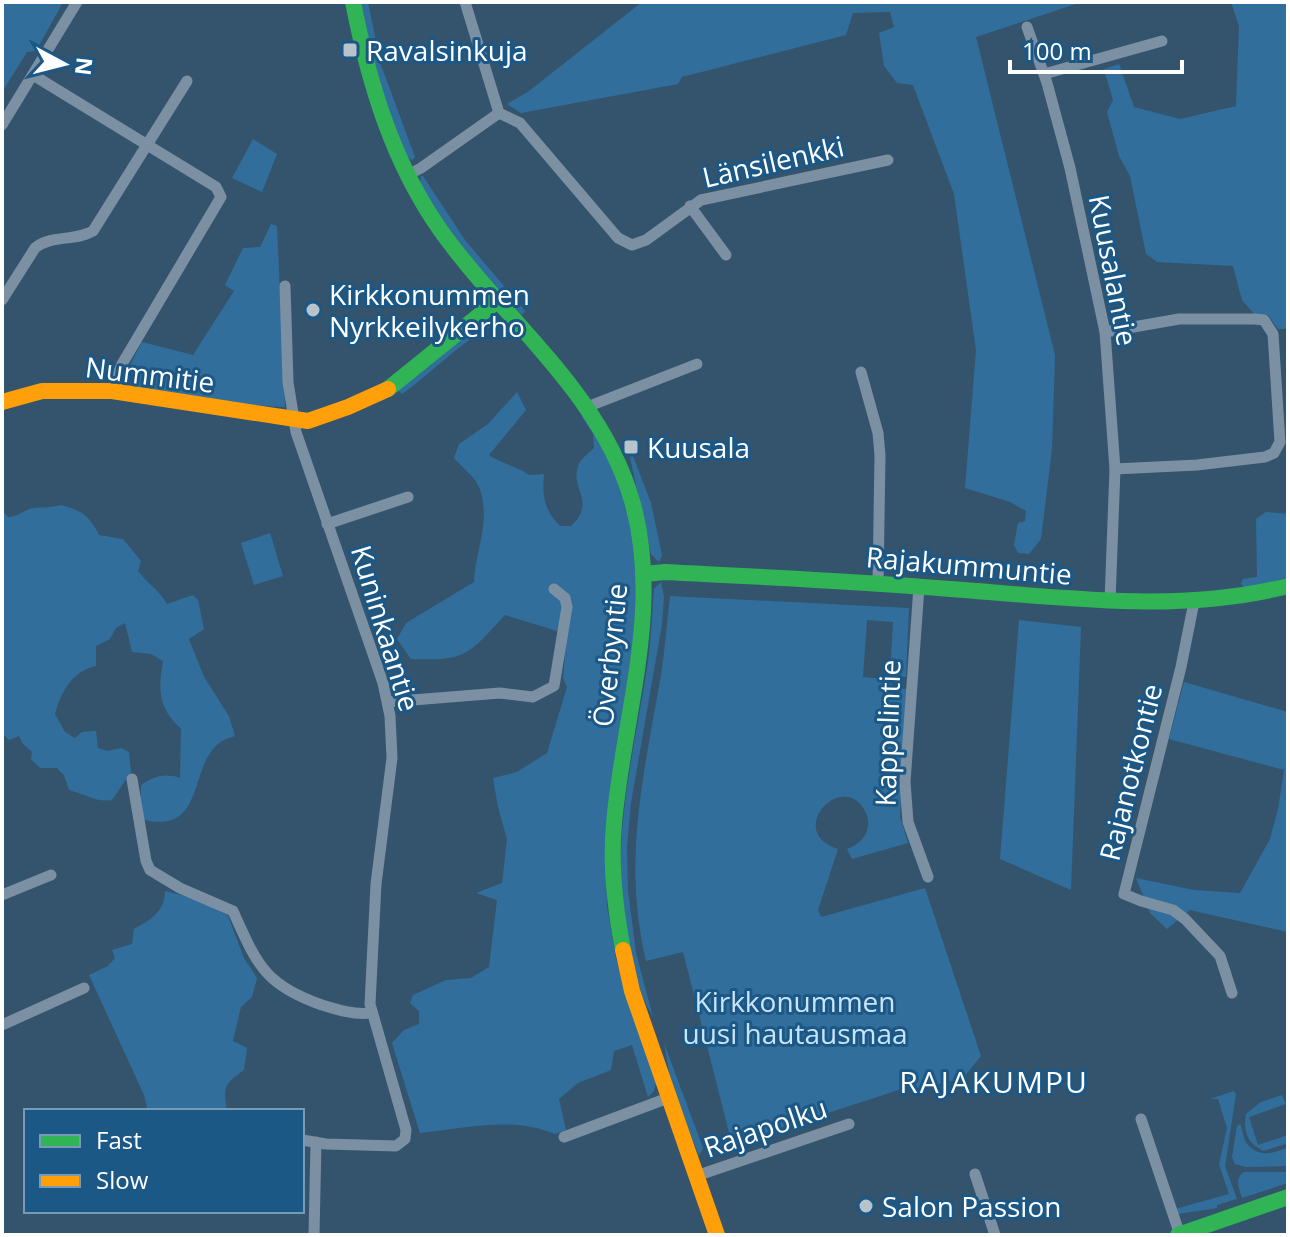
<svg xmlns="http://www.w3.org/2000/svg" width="1290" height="1237" viewBox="0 0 1290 1237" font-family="'Open Sans',sans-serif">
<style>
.green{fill:#316e9c}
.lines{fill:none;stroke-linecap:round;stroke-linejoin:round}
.street{stroke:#7b90a3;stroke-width:11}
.fast{stroke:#30b455;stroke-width:16}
.slow{stroke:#ff9f0a;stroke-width:16}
.poi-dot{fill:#b8c3cc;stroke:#1c5885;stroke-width:3}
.labels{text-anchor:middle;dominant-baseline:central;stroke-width:6;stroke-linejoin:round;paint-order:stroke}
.poi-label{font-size:28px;fill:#fff;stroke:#1c5885;text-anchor:start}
.street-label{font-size:28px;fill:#fff;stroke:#1c5885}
.park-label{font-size:28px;fill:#c8e4f8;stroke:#1c5885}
.neighbourhood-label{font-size:30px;letter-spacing:2px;fill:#fff;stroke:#1c5885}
</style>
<rect width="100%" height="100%" fill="#34546d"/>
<g class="green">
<path d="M2,2h61l-27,49 -9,1 -25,40z"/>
<path d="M360,2h8l13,63 34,92 -3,3c-23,-14 -46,-128 -52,-158z"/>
<path d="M642,2h440l-106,35 79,318 -3,94 -11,90 -12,15 -11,-1 -4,-8 4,-22 7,-2 1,-10 -16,-9 -45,-14 11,-138 -22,-156 -41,-109 -16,-2 -13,-17 -5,-33 15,-6 -4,-15 -37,1 -7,22 -164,42 -4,7 -157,29 -14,-9 22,-13z"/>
<path d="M1231,2h57v327h-10l-10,-14h-13l-13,-15 -9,-34 -76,-4 -11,-8 -16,-78 -11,-20 -12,-44 6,-12 -9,-31 15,-5 15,43 46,12 56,-13 3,-80z"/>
<path d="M253,139l24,15 -15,38 -30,-14z"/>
<path d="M421,176h2l42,64 60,71 -3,4 -18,-18 -59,-71 -25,-42z"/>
<path d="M271,224l6,2 8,181 -23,-1 -126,-18 -6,-23 12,-23 51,13 41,-64 -9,-6 18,-37 17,-1z"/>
<path d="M491,318l3,7c-34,17 -61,47 -92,69l-5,-5 89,-70z"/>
<path d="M517,392l9,18 -37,45c13,9 28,11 40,20l15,-1c-2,22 0,36 16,52h11c28,-27 -5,-38 9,-64 3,-5 10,-10 14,-14l-1,-14 -11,-17 1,-6 39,74 19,92 -2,60 -33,232 1,37 9,53 40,124 -2,8 -6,6 -16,-52 -18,6 -3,19 -33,13 -19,16 7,31 -11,4c-43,-18 -90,-6 -135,-1l-28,-90 12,-13 15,-6v-13l-9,-8 3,-8 33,-15 25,-2 18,-11 8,-67 -21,-7 26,-10 5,-44 -9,-32 -5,-29 24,-6 30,-19 20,-66 -4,-9 4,-44 -62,-19c-37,40 -38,46 -94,44l-14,-20 9,-16 68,-41c1,-31 18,-62 5,-95 -4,-10 -17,-20 -25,-29l5,-14 29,-20z"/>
<path d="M629,453l4,3 18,47 11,52 -3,7 -8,-8z"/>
<path d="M61,505c20,5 29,11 38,30l24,4 18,22 -3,10c9,12 22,20 29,33l26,-9 5,5 6,29 -15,10 15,38 25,39 6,20c-54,11 -20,103 -94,83v-34c13,-9 24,-12 39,-7l1,-49c-23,-22 -23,-38 -18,-68l-12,-7 -19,-2 -7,-29 -9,5 -6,11 -14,7v20c-24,5 -35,26 -41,48l10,18 10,6 7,-6 14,-1 2,17 9,3 14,-3 8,4 2,20 -19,28c-14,3 -28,-6 -43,-10l-5,-15 -7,-7h-17l-9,-9 1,-7 -9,-8 -4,-8 -10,4 -5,-5 -2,-14v-211l6,7c10,0 16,-7 25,-9 10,-1 18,0 28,-3z"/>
<path d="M1266,512l22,2v63l-42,12 -5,-5 2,-5 14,-2 -1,-58z"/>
<path d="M270,533l13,43 -29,9 -13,-42z"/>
<path d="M661,582l3,15 -2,27 -31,179 -4,43 1,44 8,63 17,64c-16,-27 -23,-56 -28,-87 -14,-91 8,-172 22,-262 4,-26 5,-52 7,-79z"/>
<path d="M670,596l239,12 -3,69h-10l-6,-3 3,-52 -26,-2 -4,57 21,2 14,9 8,1 -6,128 8,26 -56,16 -5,-10c16,-5 27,-21 18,-38 -23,-43 -81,22 -27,38l-20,61 3,7 104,-29 56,168 -18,22 -43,11 -12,-2 -176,57 -49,-192 -37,9c-24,-101 -2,-187 15,-286 4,-26 6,-53 9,-79z"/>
<path d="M1019,620l62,7 -10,263 -71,-31z"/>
<path d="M1184,682l104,30v220l-98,-22 -23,19 -17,-16 -14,-35 58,12 46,3 30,-54 8,-30 6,-39 -115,-31z"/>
<path d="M165,891l33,8 30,17 16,42 13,20 -5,19 -11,10 -8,34 14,7 -3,22c-20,14 -21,17 -17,41h-79l-4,-16 -55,-120 19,-9 7,-8 -3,-8 20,-6 2,-15c17,-9 31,-18 31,-38z"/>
<path d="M664,1043l39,105 -4,8 -28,-72z"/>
<path d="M1234,1091l2,3 -11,72 12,33 -20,6v3l-39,6 -3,-5 54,-15 -10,-30 8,-36 -9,-29h-8z"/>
<path d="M1282,1095l4,9 -37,13 9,28 30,-10 -2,9 -23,7c-16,-8 -20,-20 -17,-37l15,-12z"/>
<path d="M1240,1124c3,5 3,15 7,20 11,13 25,10 39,4l2,18 -42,1 -11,-3 -3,-7 5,-31z"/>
<path d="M1244,1172h44v11l-46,15c-3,-10 -8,-19 2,-26z"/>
</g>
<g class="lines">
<g class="street">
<path d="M465,2l34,111"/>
<path d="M1027,27l20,56 23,85 35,164 10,137 -5,132"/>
<path d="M1044,74l118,-33"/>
<path d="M33,75l183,112 5,10 -99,167 -10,27"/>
<path d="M499,113l21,10 98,115 14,7 14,-5 55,-40 187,-40"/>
<path d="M2,125l75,-123"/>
<path d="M406,176l15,-8 78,-55"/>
<path d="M690,206l36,49"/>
<path d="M285,286l3,96 8,50 87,251 7,33 2,42 -16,126 -6,120 36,126 -1,9 -9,7 -70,-2 -24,-4"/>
<path d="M2,300l33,-52c18,-14 39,-6 58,-17l94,-150"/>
<path d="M1105,332l74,-13h76l9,1 9,14 7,108 -6,11 -9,4 -68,8 -82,4"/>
<path d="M861,372l17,61 2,22 -2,128"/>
<path d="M587,407l110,-43"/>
<path d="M327,524l81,-27"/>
<path d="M919,587l-14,195 3,40 20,55"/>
<path d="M1194,602l-13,65 -57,227 17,7 32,9 12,9 35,37 12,37"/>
<path d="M388,702l112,-9 33,4 21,-11 13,-79 -2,-9 -11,-9"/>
<path d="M132,779l14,82 4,9 30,18 53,23c24,53 31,74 89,94 16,5 32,10 49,8"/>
<path d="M2,895l49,-20"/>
<path d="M2,1025l82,-37"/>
<path d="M1141,1119l39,116"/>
<path d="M564,1137l104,-39"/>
<path d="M975,1174l20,61"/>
<path d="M696,1176l153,-52"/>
<path d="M314,1235l2,-93"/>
</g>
<g class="fast">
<path d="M353,2c16,82 40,161 88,229 63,89 160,161 191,270 31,108 -9,215 -18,323 -4,42 1,84 9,126"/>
<path d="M388,389l109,-88"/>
<path d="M644,574l21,-2c95,5 190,9 285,17 113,8 227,25 338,-3"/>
<path d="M1178,1235l110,-38"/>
</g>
<g class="slow">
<path d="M2,402l40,-11h70l196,30 40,-14 40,-18"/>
<path d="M623,950l9,41 85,244"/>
</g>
</g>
<g class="poi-dot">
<rect x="342" y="42" width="16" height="16" rx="4"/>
<circle cx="313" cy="310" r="8"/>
<rect x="623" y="439" width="16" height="16" rx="4"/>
<circle cx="866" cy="1206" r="8"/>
</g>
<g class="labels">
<g class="poi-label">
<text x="366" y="50">Ravalsinkuja</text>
<text x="329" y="294">Kirkkonummen<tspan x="329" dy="32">Nyrkkeilykerho</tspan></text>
<text x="647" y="447">Kuusala</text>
<text x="882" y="1206">Salon Passion</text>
</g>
<g class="street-label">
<text transform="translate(773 161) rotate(-13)">Länsilenkki</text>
<text transform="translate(1114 270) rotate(79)">Kuusalantie</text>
<text transform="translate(150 374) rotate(7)">Nummitie</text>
<text transform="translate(969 565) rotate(5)">Rajakummuntie</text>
<text transform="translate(386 628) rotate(73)">Kuninkaantie</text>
<text transform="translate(609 655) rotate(-84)">Överbyntie</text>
<text transform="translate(887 733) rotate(-88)">Kappelintie</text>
<text transform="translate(1130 772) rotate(-76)">Rajanotkontie</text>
<text transform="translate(765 1127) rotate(-19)">Rajapolku</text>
</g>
<g class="park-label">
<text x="795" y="1001">Kirkkonummen<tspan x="795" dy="32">uusi hautausmaa</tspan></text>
</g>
<g class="neighbourhood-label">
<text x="994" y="1081">RAJAKUMPU</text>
</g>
</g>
<rect width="1290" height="1237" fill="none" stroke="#ffffff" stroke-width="8"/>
<rect x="24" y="1109" width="280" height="104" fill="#1c5885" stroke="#779bb6" stroke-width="2"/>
<rect x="40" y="1135" width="40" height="12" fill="#30b455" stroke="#779bb6" stroke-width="2"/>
<text x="96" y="1149" font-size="24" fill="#ffffff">Fast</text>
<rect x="40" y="1175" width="40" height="12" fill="#ff9f0a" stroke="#779bb6" stroke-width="2"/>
<text x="96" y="1189" font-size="24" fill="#ffffff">Slow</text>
<g transform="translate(64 64) rotate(97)" stroke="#1c5885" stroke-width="6" paint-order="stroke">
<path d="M0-6L14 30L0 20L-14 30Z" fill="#ffffff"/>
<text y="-12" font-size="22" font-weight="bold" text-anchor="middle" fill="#ffffff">N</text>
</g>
<path d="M1010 60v12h172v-12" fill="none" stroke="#ffffff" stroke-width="4"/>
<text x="1022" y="60" font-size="24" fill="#ffffff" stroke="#1c5885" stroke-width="6" paint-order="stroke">100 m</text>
</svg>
